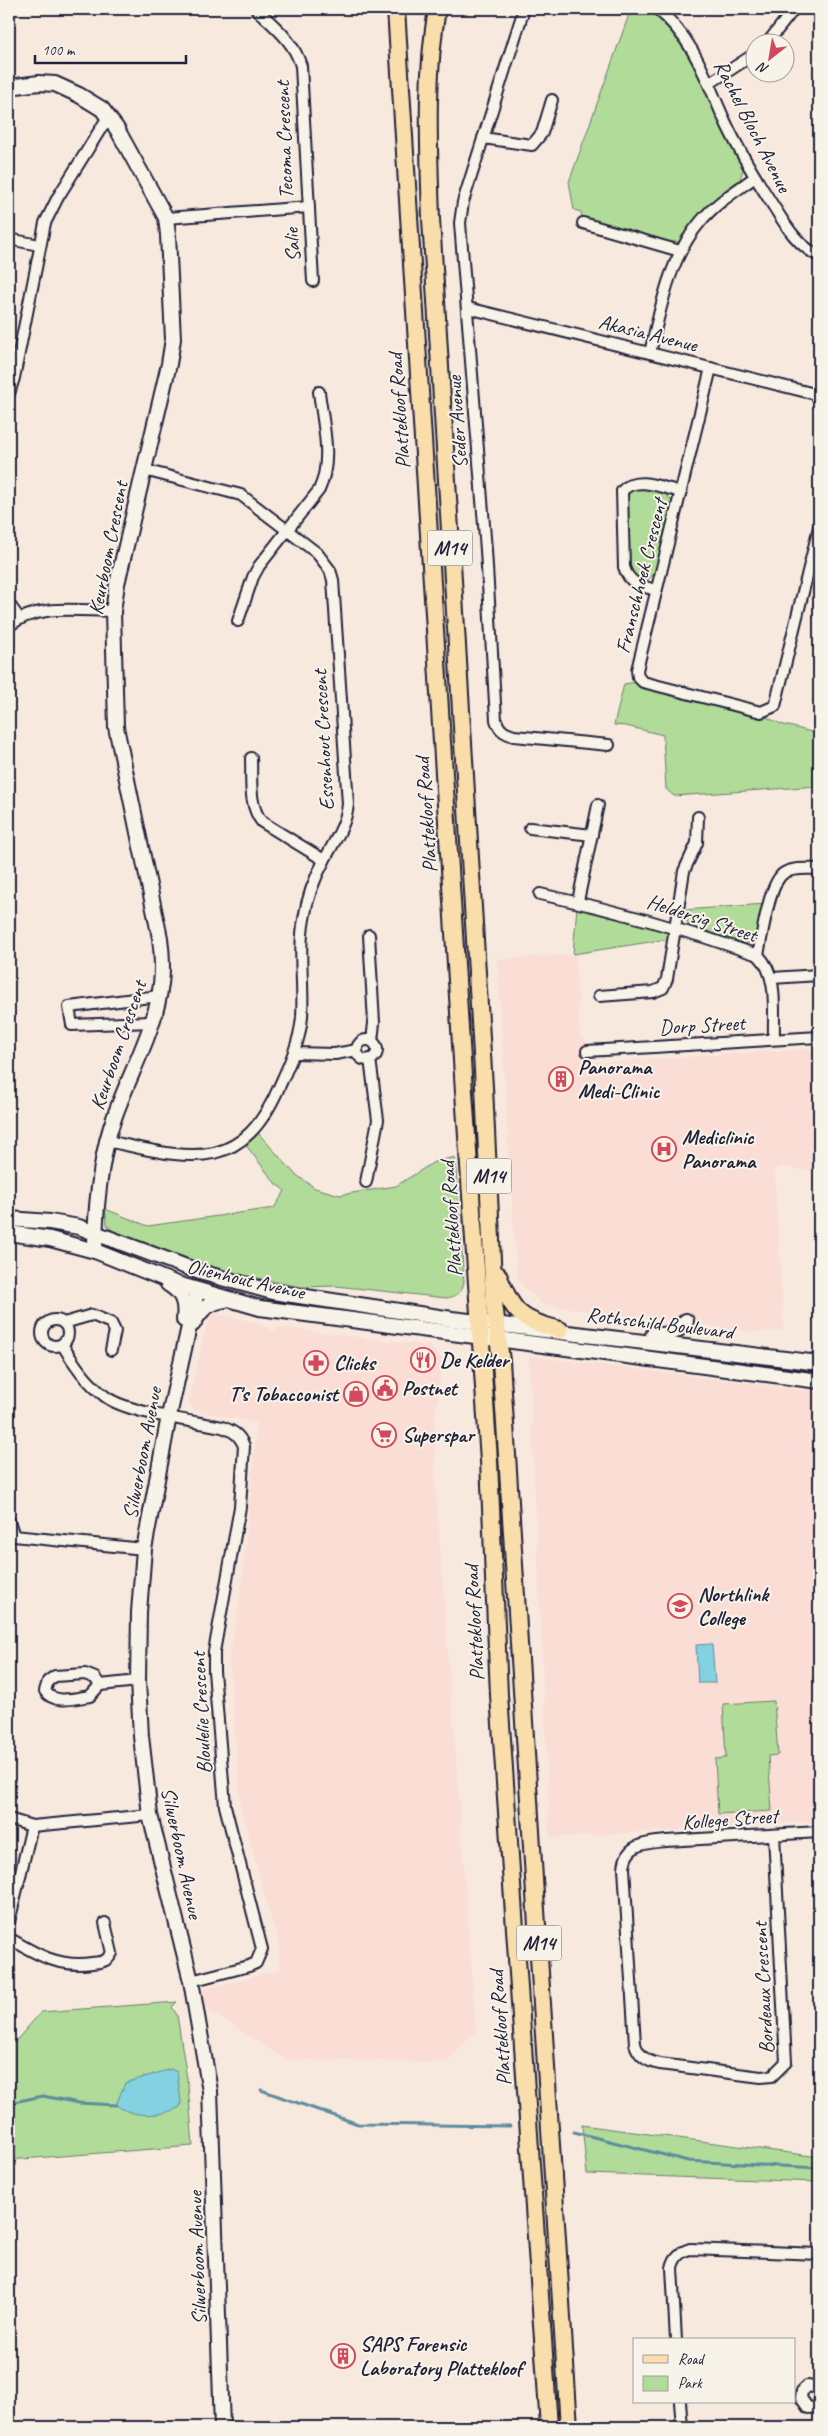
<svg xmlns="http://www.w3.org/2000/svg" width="828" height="2436" viewBox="0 0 828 2436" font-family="Caveat,sans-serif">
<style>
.built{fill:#faddd4}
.green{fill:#b1db98;stroke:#6a7e6a}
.water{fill:#84d2e1;stroke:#5d8c9f}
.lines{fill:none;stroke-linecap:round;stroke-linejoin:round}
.stream{stroke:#5d8c9f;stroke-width:3}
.street-casing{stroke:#22223b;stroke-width:14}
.secondary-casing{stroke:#22223b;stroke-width:18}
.primary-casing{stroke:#22223b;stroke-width:20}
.street{stroke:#f7f3e8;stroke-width:10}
.secondary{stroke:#f7f3e8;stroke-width:14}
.primary{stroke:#f9deab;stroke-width:16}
.labels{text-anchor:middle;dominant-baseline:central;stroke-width:4;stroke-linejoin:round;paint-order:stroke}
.shield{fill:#f7f3e8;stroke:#62616f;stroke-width:1}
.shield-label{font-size:20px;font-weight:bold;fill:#22223b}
.street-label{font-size:21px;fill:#22223b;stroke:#f7f3e8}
.poi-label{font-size:21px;font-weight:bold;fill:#22223b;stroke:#f7f3e8;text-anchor:start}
</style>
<rect width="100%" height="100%" fill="#f8e9df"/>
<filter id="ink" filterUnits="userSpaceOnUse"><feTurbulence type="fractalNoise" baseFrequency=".02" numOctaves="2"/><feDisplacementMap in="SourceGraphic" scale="10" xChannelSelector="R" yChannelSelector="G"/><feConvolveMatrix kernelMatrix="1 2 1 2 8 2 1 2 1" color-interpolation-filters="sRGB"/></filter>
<g filter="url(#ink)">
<g class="built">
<path d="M575,955l5,81 10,9 3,18 226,-15v124l-35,-5 -10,2 10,161 -30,2 -194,-25 -20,-4 -23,-24 -20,-320z"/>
<path d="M214,1313l42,9 17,9 6,-4 150,19 14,13 -8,59v62l41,550 -29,32 -161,-2 -85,-55 -3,-14 82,-21 -3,-42 -3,1 -33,-120 -12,-151 12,-65 16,-170 -64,-13 -4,-9 17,-75z"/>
<path d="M529,1356l290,36v429l-269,17z"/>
</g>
<g class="green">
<path d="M631,9h16c38,30 55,73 75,115 7,15 18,30 21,46l-4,12 -23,18 -38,42h-8l-88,-25 -1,-5 -7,-2 -5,-28z"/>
<path d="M635,487l28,5 9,9 -17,72 -8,8 -13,-3 -6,-10 -3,-67 3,-8z"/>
<path d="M637,682l127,34 17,8 38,10v52l-145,10 -8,-7 -3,-54 -37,-9 -12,-1 10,-41z"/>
<path d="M765,904c-4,14 -4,40 -22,40l-52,-16 -7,-11v-7z"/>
<path d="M577,906l89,25 3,8 -96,15z"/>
<path d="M258,1133l37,41 20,14 25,7 56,-9 38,-24 21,-5 9,125c-2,11 -8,15 -18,16l-110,-12 -35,1 -35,-7 -64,-14 -85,-31 -10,-10 -2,-16 43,17 126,-18 11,-17 -10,-8 -30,-39z"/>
<path d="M774,1701l4,54 -10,1 4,55 -54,3 -3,-55 11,-1 -3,-54z"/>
<path d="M177,2002l-5,5 5,8 11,70 5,61 -184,14v-115l5,-2 27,-31z"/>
<path d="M582,2125l237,32v25l-232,-8z"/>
</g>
<g class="water">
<path d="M712,1644l3,39h-17l-2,-38z"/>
<path d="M171,2069l6,3 4,30 -1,5c-19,10 -47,11 -64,-2l9,-22z"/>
</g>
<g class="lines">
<g class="stream">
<path d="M261,2090l97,34 152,2"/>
<path d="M9,2103l34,-7 36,7 37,2"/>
<path d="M574,2132l114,29 131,7"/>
</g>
<defs>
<g id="street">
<path d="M256,9c18,17 38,32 45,57l12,215"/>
<path d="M524,9l-61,193 -3,21 26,327 10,170c3,10 8,13 18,16l95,9"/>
<path d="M657,9c37,29 49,71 68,112 14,30 31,58 49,86 12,19 24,39 45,49"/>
<path d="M768,42l26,-33"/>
<path d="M710,83l46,-30"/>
<path d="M483,138l49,7 10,-12 10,-33"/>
<path d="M166,218l143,-11"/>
<path d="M583,223l97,28"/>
<path d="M9,239l30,6"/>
<path d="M468,308l351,87"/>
<path d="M650,353c11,-46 19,-95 51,-132 15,-18 35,-30 54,-44"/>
<path d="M711,368l-74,302 1,7 5,5 118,30 14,-6 44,-179"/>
<path d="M9,394l5,-16 31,-155 13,-26 50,-80"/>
<path d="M656,590c-15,-4 -27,-6 -32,-23l-2,-76c14,-16 41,-3 59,1"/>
<path d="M9,604l10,14"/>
<path d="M238,621l15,-44 6,-11 60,-76c14,-30 4,-66 0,-98"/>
<path d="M9,626c29,-23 69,-15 104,-15"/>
<path d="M251,758c1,21 -3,47 11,64l62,38"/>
<path d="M530,828l62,7"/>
<path d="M540,894c75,16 146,36 218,61 21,20 15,57 16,84"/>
<path d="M578,901l20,-96"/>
<path d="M369,935l5,88 -2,18"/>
<path d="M758,955c4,-18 11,-73 26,-82 10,-6 25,-4 35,-4"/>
<path d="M772,978l47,-3"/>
<path d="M599,996l54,-4 10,-4 4,-9 17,-108 13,-28 1,-26"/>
<path d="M151,1022l-79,3 -3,-18 90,-11"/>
<circle cx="367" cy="1050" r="10"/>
<path d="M587,1051l232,-14"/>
<path d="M294,1053l41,1 22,-4"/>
<path d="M107,1141c80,17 134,36 173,-56 10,-22 20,-44 22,-68 2,-33 -4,-65 2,-98 3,-21 11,-42 21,-60 10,-19 21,-34 23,-55l-15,-224 -3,-10 -13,-17 -76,-58 -97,-25"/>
<path d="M366,1182l12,-62 -8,-61"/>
<circle cx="55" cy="1333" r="13"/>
<path d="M64,1323l28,-8 19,8 4,8 -4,19"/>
<path d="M62,1344c12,20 25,39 44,53 22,16 87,24 116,30 11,4 17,7 22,19l-4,61 -26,145v19l11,135 37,143 -6,14 -7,3 -58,15"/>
<path d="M9,1521l5,15"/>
<path d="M9,1538l5,-2 130,13"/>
<path d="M85,1674l10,4 5,7 -10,11c-14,2 -36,9 -45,-5l3,-10 7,-5z"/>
<path d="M100,1685l38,-4"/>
<path d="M9,1819l23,7 118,-11"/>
<path d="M774,1835l12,227 -14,14 -11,1 -101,-13c-12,-2 -21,-7 -25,-20l-11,-176c2,-25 22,-25 42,-27l153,-9"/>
<path d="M9,1922l23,-96"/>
<path d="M9,1938c27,16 50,30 83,25 9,-1 15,-1 20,-10l-7,-30"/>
<path d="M676,2340l-4,-72c2,-11 8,-16 18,-19l129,5"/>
<path d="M819,2388l-12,-2 -5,5 -1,7 7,10 11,-1"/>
<path d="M680,2402l2,25"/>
</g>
<g id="secondary">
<path d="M9,87l30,-4 16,1 24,11 23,14 15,20 49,89 2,17 5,104 -4,25 -52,220 -4,27 3,116 44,211c2,15 3,30 1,46 -6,49 -35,95 -50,143 -11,34 -16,87 -16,124"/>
<path d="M9,1219l41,3 29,5 121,45 73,20 179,27 367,44"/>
<path d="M9,1233l41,6 45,12 82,33 83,24 559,73"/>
<path d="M168,1284c15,9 18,19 16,36"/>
<path d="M197,1291l-28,125 -25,133 -5,63 -1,69 3,55 9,79 41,166 19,110 12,336"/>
<path d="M193,1324c8,-15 15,-21 32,-24"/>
<path d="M653,1335c15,1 24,-2 33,-14"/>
</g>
<g id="primary">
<path d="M396,9l68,1083 25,369 10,234 50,732"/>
<path d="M437,9c-12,69 -8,141 -6,210l53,868 10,216 7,58 68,1066"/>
<path d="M498,1275c16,39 21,44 62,55"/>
</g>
</defs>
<use href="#street" class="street-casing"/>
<use href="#secondary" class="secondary-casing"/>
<use href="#primary" class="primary-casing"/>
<use href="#street" class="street"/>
<use href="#secondary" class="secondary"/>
<use href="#primary" class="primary"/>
</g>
</g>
<defs>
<symbol id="building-ring" viewBox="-11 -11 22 22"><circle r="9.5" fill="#f7f3e8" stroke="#d1495b" stroke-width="1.5"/><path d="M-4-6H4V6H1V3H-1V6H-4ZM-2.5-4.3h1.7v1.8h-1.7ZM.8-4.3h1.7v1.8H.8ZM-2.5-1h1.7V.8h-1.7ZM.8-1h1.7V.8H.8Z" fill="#d1495b"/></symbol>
<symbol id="hospital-ring" viewBox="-11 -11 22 22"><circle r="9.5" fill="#f7f3e8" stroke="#d1495b" stroke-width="1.5"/><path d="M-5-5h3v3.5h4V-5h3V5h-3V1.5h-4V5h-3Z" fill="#d1495b"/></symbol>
<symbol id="restaurant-ring" viewBox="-11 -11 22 22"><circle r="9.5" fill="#f7f3e8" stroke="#d1495b" stroke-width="1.5"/><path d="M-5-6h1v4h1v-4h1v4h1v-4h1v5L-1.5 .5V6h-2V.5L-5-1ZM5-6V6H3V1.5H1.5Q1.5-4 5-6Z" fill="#d1495b"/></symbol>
<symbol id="pharmacy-ring" viewBox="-11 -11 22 22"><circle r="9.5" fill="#f7f3e8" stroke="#d1495b" stroke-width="1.5"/><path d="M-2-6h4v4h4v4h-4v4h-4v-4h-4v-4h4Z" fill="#d1495b"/></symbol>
<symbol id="civic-ring" viewBox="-11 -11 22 22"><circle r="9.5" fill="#f7f3e8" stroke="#d1495b" stroke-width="1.5"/><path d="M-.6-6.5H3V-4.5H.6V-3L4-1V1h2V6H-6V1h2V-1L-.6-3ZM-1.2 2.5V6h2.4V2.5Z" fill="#d1495b"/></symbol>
<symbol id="shop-ring" viewBox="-11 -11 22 22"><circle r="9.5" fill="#f7f3e8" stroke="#d1495b" stroke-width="1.5"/><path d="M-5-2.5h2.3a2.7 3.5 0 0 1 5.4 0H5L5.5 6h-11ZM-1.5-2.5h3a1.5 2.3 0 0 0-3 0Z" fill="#d1495b"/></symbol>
<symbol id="supermarket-ring" viewBox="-11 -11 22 22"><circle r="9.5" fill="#f7f3e8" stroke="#d1495b" stroke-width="1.5"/><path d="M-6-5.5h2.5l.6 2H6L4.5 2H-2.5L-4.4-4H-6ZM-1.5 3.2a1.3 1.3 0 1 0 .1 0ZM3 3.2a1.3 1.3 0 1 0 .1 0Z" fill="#d1495b"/></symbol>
<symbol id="university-ring" viewBox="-11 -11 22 22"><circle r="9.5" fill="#f7f3e8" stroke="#d1495b" stroke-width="1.5"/><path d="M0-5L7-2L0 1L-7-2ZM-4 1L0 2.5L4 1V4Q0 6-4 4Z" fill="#d1495b"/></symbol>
</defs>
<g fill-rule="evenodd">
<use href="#building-ring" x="547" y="1065" width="28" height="28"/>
<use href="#hospital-ring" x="650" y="1135" width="28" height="28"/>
<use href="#restaurant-ring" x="409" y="1346" width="28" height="28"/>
<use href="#pharmacy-ring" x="302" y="1349" width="28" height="28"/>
<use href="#civic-ring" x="371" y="1374" width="28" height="28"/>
<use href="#shop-ring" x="342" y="1380" width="28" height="28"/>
<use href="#supermarket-ring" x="370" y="1421" width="28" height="28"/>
<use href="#university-ring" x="666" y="1592" width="28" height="28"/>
<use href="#building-ring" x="329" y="2342" width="28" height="28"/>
</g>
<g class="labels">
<g class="shield">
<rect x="427.5" y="530.5" width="45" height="35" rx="4"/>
<rect x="466.5" y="1158.5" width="45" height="35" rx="4"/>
<rect x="516.5" y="1925.5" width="45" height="35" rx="4"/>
</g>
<g class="shield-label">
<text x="450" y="548">M14</text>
<text x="489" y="1176">M14</text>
<text x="539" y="1943">M14</text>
</g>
<g class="street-label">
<text transform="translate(753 126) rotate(63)">Rachel Bloch Avenue</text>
<text transform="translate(284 140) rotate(-92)">Tecoma Crescent</text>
<text transform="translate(292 245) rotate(-94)">Salie</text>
<text transform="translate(648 333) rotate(14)">Akasia Avenue</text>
<text transform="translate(399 411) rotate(-94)">Plattekloof Road</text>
<text transform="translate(457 422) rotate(-94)">Seder Avenue</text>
<text transform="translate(108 548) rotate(-79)">Keurboom Crescent</text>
<text transform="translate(641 576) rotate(-76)">Franschhoek Crescent</text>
<text transform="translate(323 740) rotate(-93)">Essenhout Crescent</text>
<text transform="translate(426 815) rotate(-94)">Plattekloof Road</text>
<text transform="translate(702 918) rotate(18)">Heldersig Street</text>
<text transform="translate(702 1025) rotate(-3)">Dorp Street</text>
<text transform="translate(118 1045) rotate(-71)">Keurboom Crescent</text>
<text transform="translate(451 1219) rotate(-94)">Plattekloof Road</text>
<text transform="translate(246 1279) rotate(13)">Olienhout Avenue</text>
<text transform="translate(660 1323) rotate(7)">Rothschild Boulevard</text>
<text transform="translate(142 1453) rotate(-79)">Silwerboom Avenue</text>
<text transform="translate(474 1623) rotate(-93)">Plattekloof Road</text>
<text transform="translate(201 1713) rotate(-93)">Bloulelie Crescent</text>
<text transform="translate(730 1819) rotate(-4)">Kollege Street</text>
<text transform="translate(182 1853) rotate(78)">Silwerboom Avenue</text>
<text transform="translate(763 1988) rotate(-93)">Bordeaux Crescent</text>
<text transform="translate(500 2028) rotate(-94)">Plattekloof Road</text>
<text transform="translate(197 2258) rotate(-92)">Silwerboom Avenue</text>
</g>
<g class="poi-label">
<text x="578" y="1067">Panorama<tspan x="578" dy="24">Medi-Clinic</tspan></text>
<text x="682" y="1137">Mediclinic<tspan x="682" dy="24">Panorama</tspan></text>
<text x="440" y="1360">De Kelder</text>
<text x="334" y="1363">Clicks</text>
<text x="402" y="1388">Postnet</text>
<text x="338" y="1394" text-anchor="end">T's Tobacconist</text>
<text x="402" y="1435">Superspar</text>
<text x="698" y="1594">Northlink<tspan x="698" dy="24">College</tspan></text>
<text x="360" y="2344">SAPS Forensic<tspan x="360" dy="24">Laboratory Plattekloof</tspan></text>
</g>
</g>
<rect width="828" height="2436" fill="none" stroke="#f7f3e8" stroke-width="30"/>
<rect x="15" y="15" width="798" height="2406" fill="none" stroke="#22223b" stroke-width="2" filter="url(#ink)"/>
<rect x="633" y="2338" width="162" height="65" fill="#f7f3e8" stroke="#a29fa3"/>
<rect x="643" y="2355" width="25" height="8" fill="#f9deab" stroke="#a29fa3"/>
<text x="678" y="2364" font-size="15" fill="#22223b">Road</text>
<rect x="643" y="2376" width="25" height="15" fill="#b1db98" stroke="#a29fa3"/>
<text x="678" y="2388" font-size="15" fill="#22223b">Park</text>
<g transform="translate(770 58) rotate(211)"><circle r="24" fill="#f7f3e8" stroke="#a29fa3"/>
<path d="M0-4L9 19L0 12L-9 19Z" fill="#d1495b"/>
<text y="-8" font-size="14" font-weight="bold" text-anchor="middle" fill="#22223b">N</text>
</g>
<path d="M35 55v8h151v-8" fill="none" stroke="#22223b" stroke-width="2.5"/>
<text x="42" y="55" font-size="15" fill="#22223b" stroke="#f7f3e8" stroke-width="4" paint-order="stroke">100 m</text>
</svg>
